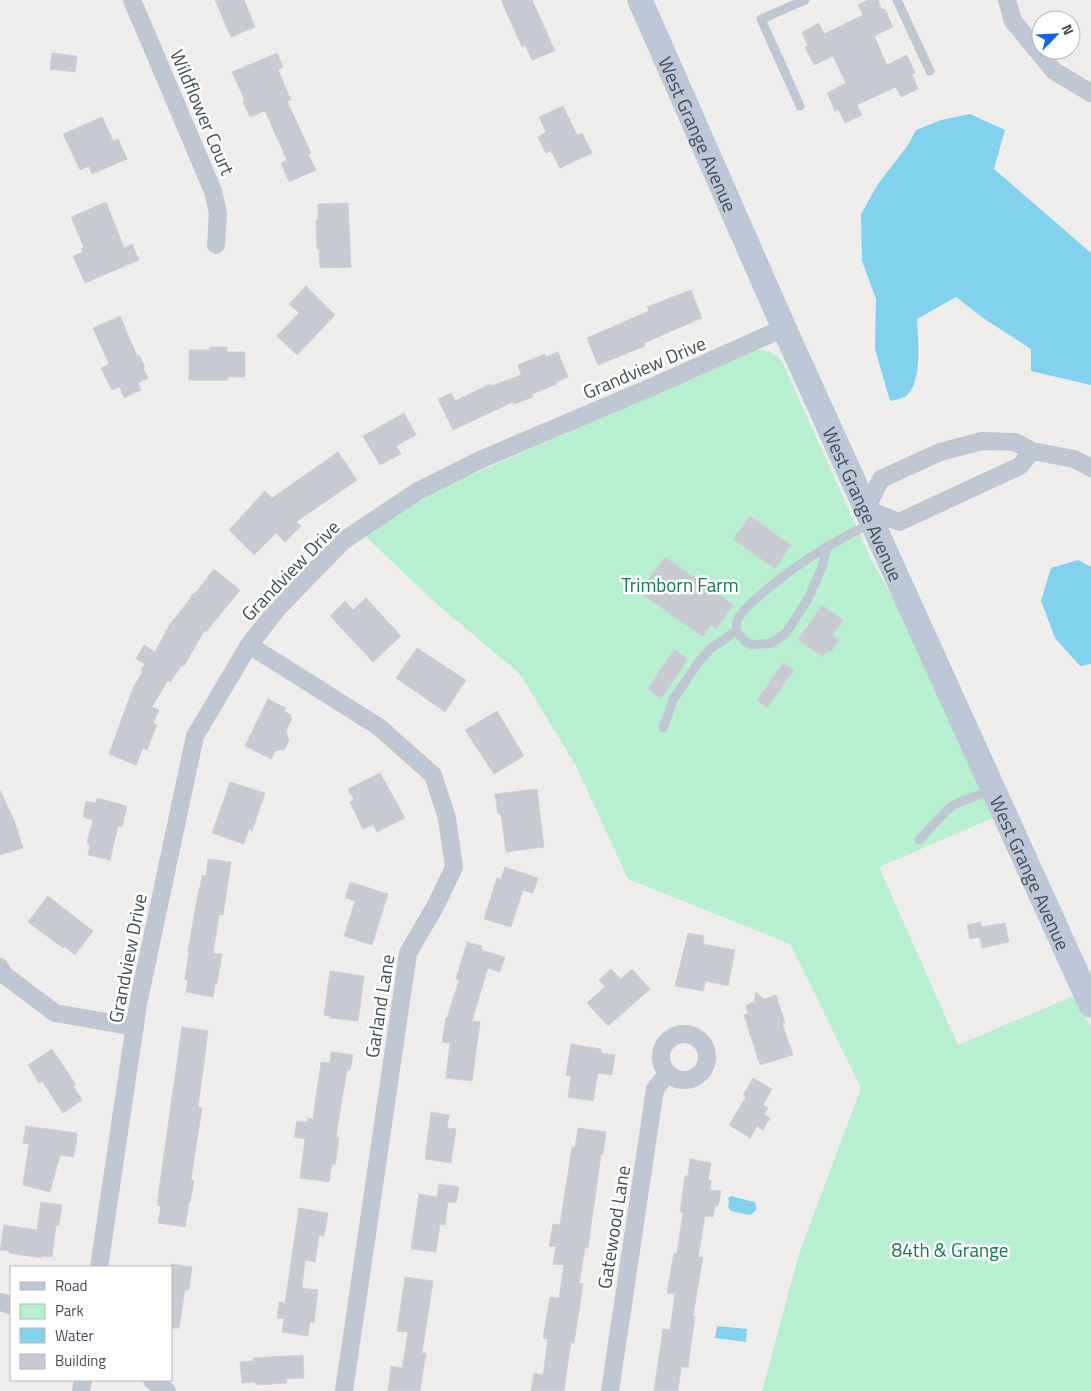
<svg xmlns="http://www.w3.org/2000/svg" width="1091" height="1391" viewBox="0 0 1091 1391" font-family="'Titillium Web',sans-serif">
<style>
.green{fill:#b7efd0}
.water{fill:#83d2ed}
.building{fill:#c8cad2;stroke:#cfd1d8}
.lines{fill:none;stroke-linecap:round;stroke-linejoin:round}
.lane{stroke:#bec7d2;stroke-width:9}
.street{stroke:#bec7d2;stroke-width:18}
.secondary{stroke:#bdc8d6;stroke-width:25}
.labels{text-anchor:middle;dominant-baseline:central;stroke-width:5;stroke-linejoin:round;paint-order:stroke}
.street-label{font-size:19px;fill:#444e59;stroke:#fff}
.park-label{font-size:19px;fill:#147b4d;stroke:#fff}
</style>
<rect width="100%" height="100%" fill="#efecec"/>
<path class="green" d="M756,350c13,0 19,2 27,13l88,196 43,77 81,181 -116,50 79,178 118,-50 15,33v363h-329l37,-137 62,-166 -71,-144 -162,-65 -52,-113 -56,-92 -81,-68 -75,-71 64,-40 27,-13z"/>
<g class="water">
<path d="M970,114l35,16 -11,39 97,84v132l-60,-14v-22l-48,-31 -27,-21 -39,22c1,19 6,66 -12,78 -4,2 -11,3 -15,4l-15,-52 1,-50 -14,-38 -1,-47 17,-30 30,-39 8,-15 25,-10z"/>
<path d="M1078,560l13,7v97l-11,2 -25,-28 -14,-37 10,-33z"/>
<path d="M730,1196l25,6c2,7 2,9 -5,13l-19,-4 -3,-4 1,-7 -1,-1z"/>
<path d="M717,1326l30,3 -1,13 -31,-4z"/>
</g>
<g class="building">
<path d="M215,0h29l11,27 -24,10z"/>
<path d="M501,0h31l23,51 -23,9 -7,-15 -3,2z"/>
<path d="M868,0h10l4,10 3,-1 8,18 -19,9 13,29 20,-10 8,18 -3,1 6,15 -17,8 -5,-10 -39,18 5,10 -17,8 -7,-14 -3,2 -8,-18 19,-10 -13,-27 -19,9 -9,-18 3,-1 -6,-14 17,-9 5,11 39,-19 -5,-10z"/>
<path d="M52,53l25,3 -2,16 -25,-3z"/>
<path d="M277,53l6,14 -5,3 13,30 -4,1 24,52 -3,1 8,16 -27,12 -8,-19 6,-3 -22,-49 -15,6 -7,-15 2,-1 -13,-29z"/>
<path d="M563,106l14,29 5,-2 10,20 -32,15 -9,-17 -5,2 -8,-16 8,-5 -7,-15z"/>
<path d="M102,117l11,24 5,-2 9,20 -35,15 -3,-8 -9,4 -17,-36z"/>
<path d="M106,202l18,46 8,-4 7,16 -54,23 -12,-27 10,-4 -2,-3 3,-2 -13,-30z"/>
<path d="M348,203l3,64 -31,1 -1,-19h-2l-1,-29h2v-16z"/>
<path d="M306,286l29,29 -38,40 -20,-19 22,-23 -10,-9z"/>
<path d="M691,290l11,28 -58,25 1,3 -47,19 -11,-27 62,-27 -2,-4z"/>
<path d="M120,316l17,40 2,-1 6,12 -2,1 5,10 -10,5 3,7 -17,8 -4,-11 -8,3 -11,-22 8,-4 -16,-36z"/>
<path d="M210,347h17v5h18v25h-17v3h-39v-30h21z"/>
<path d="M558,352l10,25 -12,5 1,2 -25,10 1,3 -19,7 -1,-2 -60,28 -15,-31 13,-6 4,8 35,-17 1,2 30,-11 -3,-10 27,-11 1,3z"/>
<path d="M404,413l12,22 -20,11 5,8 -21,11 -17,-29z"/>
<path d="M338,452l19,28 -61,42 5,4 -16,16 -9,-9 -22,22 -25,-25 36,-39 7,7z"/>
<path d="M750,516l41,29 -16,24 -42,-30z"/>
<path d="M665,557l68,48 -17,24 -5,-4 -8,12 -64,-45z"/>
<path d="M214,569l26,21 -34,42 -2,-1 -20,35 -2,-1 -12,17 -2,-2 -16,27 7,3 -6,13 4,2 -10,25 -4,-2 -7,17 -27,-11 24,-66 10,-17 -2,-1 4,-6 -9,-5 8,-14 11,7 15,-28 21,-26v-2l6,-5z"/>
<path d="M366,598l35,38 -28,26 -43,-46 15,-15 8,9z"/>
<path d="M822,605l21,15 -11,16 7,4 -8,12 -3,-2 -5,7 -25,-17z"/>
<path d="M417,648l49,32 -21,32 -49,-34z"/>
<path d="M674,649l14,10 -27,40 -13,-10z"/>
<path d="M783,663l11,7 -27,38 -10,-8z"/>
<path d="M268,699l18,9 -2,3 7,4 -1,2 2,1 -6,13 3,9 -4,9 -10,2 -4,8 -26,-13z"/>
<path d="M497,711l27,45 -30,18 -29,-44z"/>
<path d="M380,773l25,45 -28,14 -4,-7 -10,4 -13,-27 4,-2 -6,-11z"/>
<path d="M230,782l35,11 -13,38 -3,-2 -5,15 -32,-11z"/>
<path d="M537,789l7,58 -38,5 -5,-38h-3l-3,-20z"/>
<path d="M0,790l14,30 9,28 -23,7z"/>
<path d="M97,798l30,8 -5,21 -4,-1 -8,34 -22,-5 2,-9 -3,-4 6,-22 -10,-3 3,-16 10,2z"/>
<path d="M208,859l23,3 -8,53h-4l-6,38 9,1 -5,30h-2l-2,13 -27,-5 2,-12 -3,-1 4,-27 -1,-1 11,-63h1l2,-13 4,1z"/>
<path d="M505,867l33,11 -5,15 -10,-3 -12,37 -27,-8 13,-41 4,1z"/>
<path d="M350,882l38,12 -16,51 -28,-9 11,-35 -10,-3z"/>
<path d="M48,896l45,35 -18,24 -11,-9 -1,2 -35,-26z"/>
<path d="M981,922v5l24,-4 4,19 -27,6 -2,-11 -10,2 -3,-14z"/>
<path d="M688,933l16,3 -1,8 32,6 -7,36 -22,-5 -3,10 -28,-5z"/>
<path d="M467,942l15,4 -1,4 24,7 -5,15 -12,-4 -16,53 8,1 -8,59 -26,-3 4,-35 -8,-1 4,-25 1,1 12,-38 -3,-1z"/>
<path d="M611,969l10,10 11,-10 18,20 -42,37 -21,-23 18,-16 -6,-7z"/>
<path d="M330,971l34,5 -6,45 -28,-3v-2l-6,-1z"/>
<path d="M756,992l8,7 12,-4 9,28h-3l11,32 -33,10 -16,-50 4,-1 -2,-9 8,-3z"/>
<path d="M182,1027l26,4 -10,76 4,1 -11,72 3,1 -4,21h-1l-4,25 -27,-4 3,-17h-3v-9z"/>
<path d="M571,1044l30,5v4l14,2 -3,20 -14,-2 -5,28 -25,-4 3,-21 -5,-1z"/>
<path d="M52,1049l24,36 -3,1 9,14 -19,13 -21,-32 -3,2 -11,-18z"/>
<path d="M331,1052l22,3 -3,15h-3l-6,34 -5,34h3l-4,27 -3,-1 -3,18 -29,-4 5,-39 -11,-2 3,-16 10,1 1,-4 5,1 8,-57 9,1z"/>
<path d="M753,1078l19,11 -9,16 5,3 -4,6 6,4 -7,12 -6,-4 -7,12 -21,-13 17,-28 -3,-2z"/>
<path d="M431,1112l18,3 -2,13 9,1 -5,34 -26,-4z"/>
<path d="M26,1126l51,7 -1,12 -3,12 -13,-2 -10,37 -27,-7 6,-41 -6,-1z"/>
<path d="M578,1128l28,4 -3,22h-2l-13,94h-3l-6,35 4,1 -9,59 -3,-1 -7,49h-33l3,-18 9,2 5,-36 -5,-1 7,-41 9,1 5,-33 -11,-1 3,-17 -7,-1 4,-22 7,1 12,-78h3z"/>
<path d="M690,1159l21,4 -3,17 3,1 -1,9 11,1 -3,15 -3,-1 -2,12 -8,-1 -7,41h5l-10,59h2l-7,51h-7l-3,24h-24l9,-62 7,1 5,-36 -8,-1 7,-40 3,1 6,-41 -3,-1 5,-36h3z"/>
<path d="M439,1184l20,3 -3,16 -8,-1 -3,23 -5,-1 -4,28 -25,-3 8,-55 18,3z"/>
<path d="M41,1202l21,3 -3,20h-3l-4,32 -10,-1v2l-33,-5v-2l-9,-1 4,-25 33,5z"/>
<path d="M299,1208l29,5 -4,23 -5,-1 -4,27 -10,-2 -3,28 16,2 -4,33 -4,-1 -2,14 -26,-4 2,-13 -7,-1 2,-16 6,1z"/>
<path d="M171,1264l21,3 -3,23 -4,-1 -6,39h-8z"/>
<path d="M405,1277l28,4 -11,72h4l-6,38h-32l3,-25 11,2 6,-36 -11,-1z"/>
<path d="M303,1355l1,23 -18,1 1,4 -31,2 -1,-3 -13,1 -2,-21 13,-1v-3z"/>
</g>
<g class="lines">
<g class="lane">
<path d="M897,0l33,71"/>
<path d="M800,106l-39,-87 44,-19"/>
<path d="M827,547l-5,20 -14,32 -22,34 -14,10 -19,2 -7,-3 -10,-11c0,-4 0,-8 2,-12 4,-9 13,-16 20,-22 34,-30 72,-54 112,-73"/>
<path d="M663,728l11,-30 24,-35 12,-14 26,-18"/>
<path d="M919,840l30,-32 6,-4 36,-14"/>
</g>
<g class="street">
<path d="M132,0l81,191 5,22 -2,32"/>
<path d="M1007,0l6,21 41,50 37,22"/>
<path d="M1032,451l-12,15 -121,56 -33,-13 15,-30 59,-27 42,-11 33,1 17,9 42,8 17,9"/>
<path d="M249,645l130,82 54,48 14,43 7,49 -18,38 -28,48 -64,438"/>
<path d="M0,967l3,7 52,39 80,14"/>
<circle cx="684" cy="1057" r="23"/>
<path d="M99,1267l39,-263 57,-268 54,-91 30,-38 64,-66 75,-50 62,-31 174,-74 130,-58"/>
<path d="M0,1302l11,3"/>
<path d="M152,1380l15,11"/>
<path d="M81,1391l2,-11"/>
<path d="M610,1391l45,-302 13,-16"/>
</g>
<path class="secondary" id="s1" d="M640,0l144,328 307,677"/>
</g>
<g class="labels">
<g class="street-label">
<text transform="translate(203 112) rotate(67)">Wildflower Court</text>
<text stroke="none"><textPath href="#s1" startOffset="146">West Grange Avenue</textPath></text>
<text transform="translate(644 367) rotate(-23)">Grandview Drive</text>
<text stroke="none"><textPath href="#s1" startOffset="551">West Grange Avenue</textPath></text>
<text transform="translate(290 570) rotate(-46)">Grandview Drive</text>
<text stroke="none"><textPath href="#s1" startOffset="956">West Grange Avenue</textPath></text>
<text transform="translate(127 958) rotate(-79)">Grandview Drive</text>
<text transform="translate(379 1006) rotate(-81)">Garland Lane</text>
<text transform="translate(613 1227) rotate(-81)">Gatewood Lane</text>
</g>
<g class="park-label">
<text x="680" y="584">Trimborn Farm</text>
<text x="950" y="1249">84th &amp; Grange</text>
</g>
</g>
<rect x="10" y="1266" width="162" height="115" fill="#ffffff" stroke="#b4b8bd"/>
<rect x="20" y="1282" width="25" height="8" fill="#bdc8d6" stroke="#b4b8bd"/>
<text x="55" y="1291" font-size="15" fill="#444e59">Road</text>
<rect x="20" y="1304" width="25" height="15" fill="#b7efd0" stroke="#b4b8bd"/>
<text x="55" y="1316" font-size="15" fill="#444e59">Park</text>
<rect x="20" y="1328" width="25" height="15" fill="#83d2ed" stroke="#b4b8bd"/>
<text x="55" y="1341" font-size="15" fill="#444e59">Water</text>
<rect x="20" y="1354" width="25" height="15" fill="#c8cad2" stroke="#b4b8bd"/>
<text x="55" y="1366" font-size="15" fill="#444e59">Building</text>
<g transform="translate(1056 35) rotate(66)"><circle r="24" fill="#ffffff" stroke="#b4b8bd"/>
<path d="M0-4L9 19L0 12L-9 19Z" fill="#1463e0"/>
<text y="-8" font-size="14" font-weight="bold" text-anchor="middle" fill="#444e59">N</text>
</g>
</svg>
